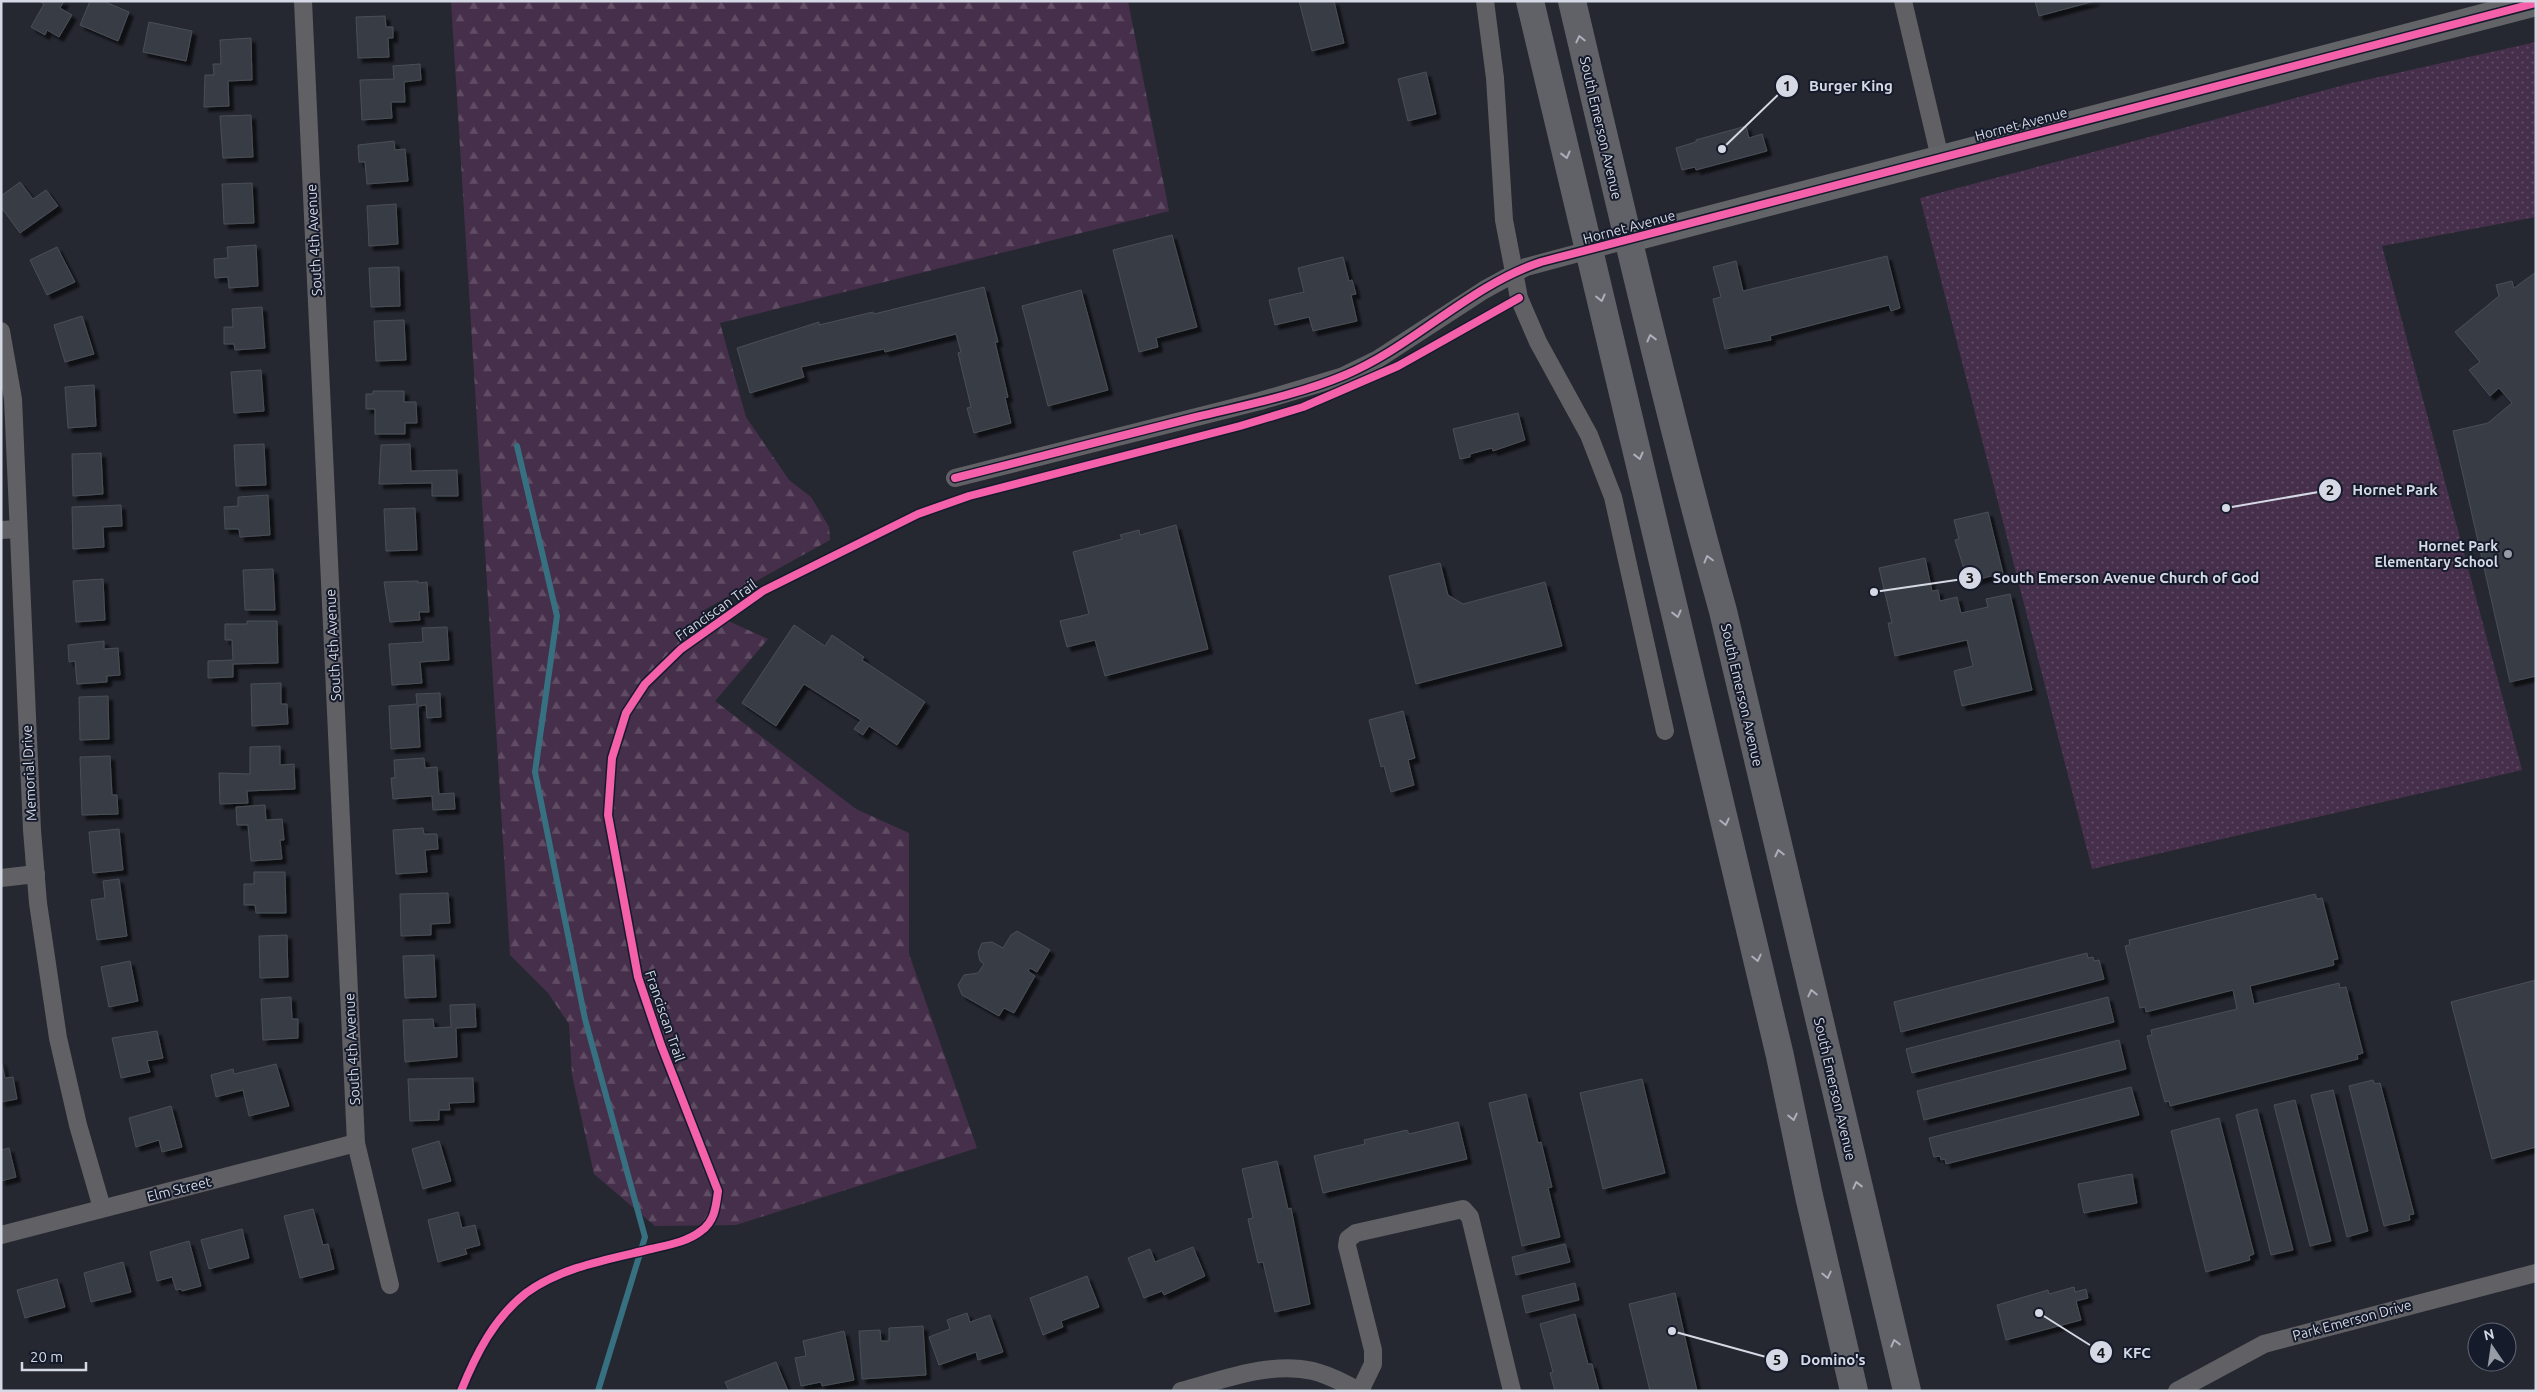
<svg xmlns="http://www.w3.org/2000/svg" width="2537" height="1392" viewBox="0 0 2537 1392" font-family="Ubuntu,sans-serif">
<style>
.forest{fill:url(#forest-firs)}
.park{fill:url(#park-dots)}
.lines{fill:none;stroke-linecap:round;stroke-linejoin:round}
.stream{stroke:#377080;stroke-width:6}
.building{fill:#393e45;stroke:#494e56;filter:url(#shadow)}
.street{stroke:#606065;stroke-width:18}
.secondary{stroke:#636468;stroke-width:26}
.primary{stroke:#616268;stroke-width:28}
.cycleway-casing{stroke:#161b2c;stroke-width:11}
.cycleway{stroke:#f560ab;stroke-width:8}
.oneway{stroke:#acafb9}
.poi-dot{fill:#979ba6;stroke:#161b2c;stroke-width:2}
.labels{text-anchor:middle;dominant-baseline:central;stroke-width:4;stroke-linejoin:round;paint-order:stroke}
.street-label{font-size:14px;fill:#d5d9e5;stroke:#161b2c}
.poi-label{font-size:14px;font-weight:bold;fill:#d5d9e5;stroke:#161b2c;text-anchor:end}
.leader{fill:none;stroke:#d5d9e5;stroke-width:2}
.callout-dot{fill:#d5d9e5;stroke:#161b2c;stroke-width:2}
.mark-label{font-size:15px;text-anchor:middle;font-weight:bold;fill:#111}
.callout-label{font-size:15px;text-anchor:middle;font-weight:bold;fill:#d5d9e5;stroke:#161b2c;stroke-width:4;stroke-linejoin:round;paint-order:stroke}
</style>
<defs>
<pattern id="forest-firs" width="22" height="20" patternUnits="userSpaceOnUse" patternTransform="scale(1.25)"><rect width="22" height="20" fill="#462f4a"/><path d="M5 1l3.5 6h-7zM16 11l3.5 6h-7z" fill="#604d64"/></pattern>
<pattern id="park-dots" width="8" height="8" patternUnits="userSpaceOnUse" patternTransform="scale(1.25)"><rect width="8" height="8" fill="#462f4a"/><path d="M2 2h.1M6 6h.1" fill="none" stroke="#604d64" stroke-width="1.8" stroke-linecap="round"/></pattern>
<filter id="shadow"><feDropShadow dx="4.5" dy="4.5" stdDeviation="1" flood-color="#0009"/></filter>
</defs>
<rect width="100%" height="100%" fill="#252831"/>
<path class="forest" d="M451,1h677l41,210 -449,112 26,94 43,63 22,17 18,30 1,13 -126,70 64,29 -53,62 141,108 53,24v121l68,194 -241,77 -81,1 -61,-52 -22,-99 -3,-51 -21,-31 -38,-38z"/>
<path class="park" d="M2536,42v175l-154,29 140,524 -430,99 -172,-671 432,-115z"/>
<g class="lines">
<path class="stream" d="M517,446l40,170 -22,156 50,247 60,218 -47,154"/>
</g>
<g class="building">
<path d="M39,1h25l-4,7 12,7 -13,22 -12,-7 -2,5 -14,-8 13,-23z"/>
<path d="M90,1h13l26,11 -11,29 -38,-16z"/>
<path d="M1299,1h35l10,42 -32,8z"/>
<path d="M2035,1h60l-56,15z"/>
<path d="M385,16l1,11h7v11h-5l1,19 -31,1 -2,-41z"/>
<path d="M149,22l43,9 -6,30 -43,-9z"/>
<path d="M251,38l1,42 -24,1 1,25 -25,1 1,-32h9l-1,-11h8l-1,-24z"/>
<path d="M420,64l1,16 -17,2 1,20h-14l1,16 -30,2 -2,-40 34,-1 -1,-13z"/>
<path d="M1426,72l10,42 -28,7 -10,-42z"/>
<path d="M251,115l2,42 -30,1 -3,-42z"/>
<path d="M1746,126l3,12 13,-4 5,17 -71,19 -1,-3 -13,3 -6,-22 20,-6v-2z"/>
<path d="M394,141l1,9 10,-1 3,32 -41,3 -2,-22h-6l-1,-17z"/>
<path d="M20,182l13,17 13,-9 12,16 -38,27 -19,-26v-11z"/>
<path d="M252,183l2,40 -30,1 -2,-40z"/>
<path d="M396,204l2,40 -29,2 -2,-40z"/>
<path d="M1172,235l25,92 -41,11 2,9 -19,5 -26,-102z"/>
<path d="M256,245l2,41 -29,2 -1,-11 -13,1 -1,-19 14,-1 -1,-11z"/>
<path d="M57,247l18,35 -28,13 -17,-35z"/>
<path d="M1887,256l13,52 -9,3 -2,-6 -119,31 1,4 -46,9 -12,-50 8,-2 -8,-30 23,-6 7,30z"/>
<path d="M1343,257l6,24 3,-1 4,14 -5,1 6,26 -44,10 -4,-14 -34,8 -6,-25 35,-8 -6,-24z"/>
<path d="M399,267l1,39 -29,1 -2,-39z"/>
<path d="M2536,272v404l-26,6 -57,-251 35,-8 24,-20 -13,-15 -9,8 -21,-26 11,-8 -25,-30 44,-36 -3,-11 16,-4 2,7z"/>
<path d="M984,287l14,55h-3l13,55 -3,1 6,25 -37,10 -7,-25 4,-1 -13,-54 3,-1 -5,-18 -71,18 -1,-3 -83,18 3,10 -54,16 -13,-45 82,-26v3l54,-13 1,2z"/>
<path d="M1081,290l27,100 -60,16 -26,-100z"/>
<path d="M262,307l3,41 -30,2 -1,-6h-10v-17h9l-1,-18z"/>
<path d="M82,316l12,38 -29,8 -11,-37z"/>
<path d="M404,320l2,40 -30,1 -2,-40z"/>
<path d="M261,370l3,41 -30,2 -3,-41z"/>
<path d="M94,385l2,41 -28,2 -3,-41z"/>
<path d="M373,391h31v11h12l1,21h-12v11h-30v-25h-9v-15h7z"/>
<path d="M1518,413l7,27 -32,11 -1,-3 -22,6v3l-10,2 -7,-30z"/>
<path d="M264,444l2,41 -30,1 -2,-41z"/>
<path d="M410,444l1,27 46,-1 1,26h-26v-13l-53,1 2,-39z"/>
<path d="M101,453l2,41 -30,2 -1,-42z"/>
<path d="M268,495l2,40 -30,2 -1,-8h-14l-1,-22 14,-1v-9z"/>
<path d="M121,505l1,21 -19,1 1,20 -31,2 -1,-42z"/>
<path d="M415,508l2,42 -31,1 -2,-42z"/>
<path d="M1988,512l15,61 -35,9 -13,-42 4,-1 -5,-19z"/>
<path d="M1176,525l32,124 -103,27 -10,-36 -28,7 -7,-26 29,-7 -16,-62 49,-13 -2,-4 19,-5 1,5z"/>
<path d="M1925,558l7,33 6,-1 2,11 17,-4 4,16 27,-6 -2,-8 24,-5 22,96 -70,16 -8,-35 19,-5 -6,-26 -72,16 -7,-33h4l-13,-55z"/>
<path d="M1440,563l8,32 15,9 82,-22 17,64 -146,38 -27,-108z"/>
<path d="M273,569l2,41h-30l-2,-40z"/>
<path d="M103,579l2,41 -29,2 -3,-41z"/>
<path d="M418,581v2l9,-1 2,30h-10l1,8 -30,2 -6,-40z"/>
<path d="M247,621h30l1,42 -45,1v13l-25,1v-17l25,-1 -1,-20h-7v-16h22z"/>
<path d="M794,625l31,21 7,-11 32,22 -2,3 63,42 -28,43 -28,-19 -6,9 -9,-6 7,-9 -57,-36 -28,42 -34,-23z"/>
<path d="M447,627l2,33 -29,2 2,21 -30,2 -3,-41 34,-2 -1,-14z"/>
<path d="M104,641v8l14,-1 2,27 -13,1v6l-30,2 -2,-23 -6,1 -1,-17z"/>
<path d="M281,683v21h6l1,20 -36,2 -1,-42z"/>
<path d="M440,693l1,24 -14,1 -1,-13 -8,1 2,41 -29,2 -2,-43 28,-2 -1,-10z"/>
<path d="M108,696l1,43 -29,1 -1,-43z"/>
<path d="M1403,711l11,43 1,4 -7,2 6,25 -23,7 -7,-26 -3,1 -12,-47z"/>
<path d="M280,746v19l14,-1 1,25 -48,2 1,12 -28,1 -1,-31 31,1v-27z"/>
<path d="M110,756l2,39h5l1,19 -36,1 -2,-58z"/>
<path d="M424,758l1,10 12,-1 2,27 15,-1 1,16 -22,1 -1,-14 -39,3 -2,-21h4l-1,-18z"/>
<path d="M265,805l1,15 16,-1 2,21h-4l2,19 -31,2 -3,-36h-11l-1,-18z"/>
<path d="M423,828l1,6h13l1,15 -13,1 2,22 -31,2 -3,-44z"/>
<path d="M119,829l4,41 -30,3 -4,-41z"/>
<path d="M254,872h31l1,41h-30l-1,-8h-11v-21h10z"/>
<path d="M119,879l8,57 -30,4 -6,-40 14,-2 -2,-17z"/>
<path d="M448,893l2,30 -19,1v11l-30,1 -1,-42z"/>
<path d="M2315,894l2,5 5,-1 16,61 -5,1 1,5 -84,21 4,18 85,-21 1,5 6,-1 17,66 -6,2 1,4 -188,47 -1,-5 -4,1 -18,-66 5,-1 -1,-5 86,-21 -4,-19 -87,22 -1,-5 -5,1 -15,-62 5,-1 -1,-5z"/>
<path d="M1017,931l33,19 -13,22 -7,-4 -2,3 7,5 -21,37 -10,-5 -5,8 -37,-21 -4,-10 6,-10 14,-2 6,-9 -4,-3 -2,-9 4,-9 10,-1 11,6 8,-13z"/>
<path d="M287,935l1,42 -28,1 -1,-42z"/>
<path d="M2087,953l1,5 5,-1 1,4 5,-1 5,19 -203,53 -7,-30z"/>
<path d="M434,955l2,42 -31,1 -2,-42z"/>
<path d="M130,961l8,40 -29,6 -8,-40z"/>
<path d="M2536,980v167l-44,12 -41,-157z"/>
<path d="M291,997l1,22h6v19l-35,2 -2,-41z"/>
<path d="M2108,997l6,25 -202,51 -6,-24z"/>
<path d="M475,1004l1,23 -20,1 1,29 -52,5 -2,-42 30,-1 1,9 17,-1 -1,-22z"/>
<path d="M157,1031l6,27 -16,3 3,11 -29,6 -9,-40z"/>
<path d="M2119,1040l7,29 -202,51 -7,-29z"/>
<path d="M1,1060l4,18 8,-1 4,22 -16,3z"/>
<path d="M276,1064l13,42 -40,10 -6,-26 -27,7 -5,-22 22,-6 1,5z"/>
<path d="M473,1078l1,24 -25,1 1,7h-11v10l-29,1 -2,-42z"/>
<path d="M1642,1079l23,94 -62,16 -23,-96z"/>
<path d="M2373,1080l2,4 5,-1 34,131 -5,1 1,5 -26,6 -35,-140z"/>
<path d="M2131,1087l8,28 -193,49 -1,-5 -4,1 -1,-4 -6,1 -5,-19z"/>
<path d="M2333,1090l35,141 -21,6 -36,-142z"/>
<path d="M1526,1094l12,49 3,-1 11,45 -4,1 12,49 -38,9 -33,-143z"/>
<path d="M2295,1100l36,141 -21,5 -36,-141z"/>
<path d="M171,1106l11,41 -20,5 -3,-12 -23,7 -7,-29z"/>
<path d="M2257,1109l36,141 -22,5 -35,-140z"/>
<path d="M2219,1118l35,136 -5,2 1,4 -44,12 -35,-141z"/>
<path d="M1458,1122l9,37 -144,34 -9,-37 51,-12 -1,-4 43,-10 2,4z"/>
<path d="M439,1141l12,40 -28,8 -11,-40z"/>
<path d="M9,1148l7,29 -15,4v-31z"/>
<path d="M1277,1161l11,48 3,-1 19,96 -35,8 -12,-50 -5,1 -10,-44 5,-1 -11,-49z"/>
<path d="M2132,1174l5,29 -53,10 -6,-29z"/>
<path d="M313,1209l10,36 5,-1 6,25 -34,9 -16,-62z"/>
<path d="M458,1212l4,16 13,-3 5,20 -15,4 2,5 -29,8 -10,-42z"/>
<path d="M242,1229l7,29 -40,11 -8,-29z"/>
<path d="M189,1241l12,45 -19,5 -1,-2 -5,1 -4,-13 -15,4 -7,-29z"/>
<path d="M1565,1244l5,18 -54,13 -4,-18z"/>
<path d="M1193,1247l12,29 -41,19 -2,-4 -18,7 -16,-40 22,-9 5,13z"/>
<path d="M123,1262l8,30 -40,10 -7,-29z"/>
<path d="M1087,1276l12,31 -38,14 2,6 -20,8 -13,-37z"/>
<path d="M57,1279l8,28 -40,11 -8,-28z"/>
<path d="M1575,1283l4,17 -53,13 -4,-17z"/>
<path d="M2074,1287l1,5 11,-3 2,9 -12,3 5,19 -75,20 -9,-35 51,-15 1,4z"/>
<path d="M1675,1293l22,98h-47l-21,-87z"/>
<path d="M967,1313l3,9 20,-7 13,37 -25,8 -2,-8 -37,13 -10,-28 21,-8 -3,-9z"/>
<path d="M1575,1314l13,50h4l7,27h-44l-5,-18 3,-1 -13,-48z"/>
<path d="M923,1326l3,49 -64,4 -3,-48 21,-1 1,11h8v-13z"/>
<path d="M844,1331l10,49 -32,6 -1,-4 -20,4 -6,-28 11,-2 -3,-15z"/>
<path d="M776,1362l12,29h-59l-4,-9z"/>
</g>
<g class="lines">
<g class="street">
<path d="M303,1l53,1142 34,142"/>
<path d="M1485,1l10,77 9,142 15,78 19,44 51,93 24,62 52,234"/>
<path d="M1903,1l37,157"/>
<path d="M1,331l12,68 19,431 6,73 20,135 20,87 24,83"/>
<path d="M955,478l305,-77 81,-24 37,-18 106,-69 42,-23 101,-27"/>
<path d="M1,530l17,-1"/>
<path d="M1,878l35,-4"/>
<path d="M1,1235l355,-92"/>
<path d="M1181,1391c42,-11 89,-30 132,-20 16,4 31,12 46,20"/>
<path d="M1360,1391l13,-27v-14l-26,-104 1,-7 8,-6 107,-24 7,8 42,174"/>
<path d="M2177,1391l87,-47 272,-71"/>
</g>
<path class="secondary" d="M1627,240l909,-237"/>
<g class="primary">
<path d="M1530,1l250,1055 29,140 45,195"/>
<path d="M1572,1c48,204 95,408 151,610l184,780"/>
</g>
<defs>
<g id="cycleway">
<path d="M955,478c80,-20 161,-41 241,-61 49,-12 102,-22 149,-42 69,-29 124,-89 196,-113l995,-259"/>
<path d="M461,1391c15,-37 33,-73 65,-98 35,-26 84,-34 125,-44 17,-4 36,-7 50,-18 14,-10 15,-25 17,-40l-57,-146 -23,-68 -30,-162 4,-57 14,-45 19,-29 36,-35 82,-58 155,-77 51,-18 271,-70 63,-19 95,-41 121,-68"/>
</g>
</defs>
<use href="#cycleway" class="cycleway-casing"/>
<use href="#cycleway" class="cycleway"/>
</g>
<defs><path id="oneway-chevron" d="M-2-3.5L2.5 0L-2 3.5" fill="none" stroke-width="1.6" stroke-linecap="round" stroke-linejoin="round" transform="scale(1.25)"/></defs>
<g class="oneway">
<use href="#oneway-chevron" transform="translate(1580 39) rotate(-103)"/>
<use href="#oneway-chevron" transform="translate(1566 155) rotate(76)"/>
<use href="#oneway-chevron" transform="translate(1601 298) rotate(76)"/>
<use href="#oneway-chevron" transform="translate(1651 338) rotate(-104)"/>
<use href="#oneway-chevron" transform="translate(1639 456) rotate(76)"/>
<use href="#oneway-chevron" transform="translate(1708 559) rotate(-105)"/>
<use href="#oneway-chevron" transform="translate(1677 614) rotate(76)"/>
<use href="#oneway-chevron" transform="translate(1725 822) rotate(77)"/>
<use href="#oneway-chevron" transform="translate(1779 853) rotate(-103)"/>
<use href="#oneway-chevron" transform="translate(1757 958) rotate(77)"/>
<use href="#oneway-chevron" transform="translate(1812 993) rotate(-103)"/>
<use href="#oneway-chevron" transform="translate(1793 1117) rotate(78)"/>
<use href="#oneway-chevron" transform="translate(1857 1185) rotate(-104)"/>
<use href="#oneway-chevron" transform="translate(1827 1275) rotate(77)"/>
<use href="#oneway-chevron" transform="translate(1895 1343) rotate(-104)"/>
</g>
<circle class="poi-dot" cx="2508" cy="554" r="5"/>
<g class="labels">
<g class="street-label">
<text transform="translate(2021 124) rotate(-15)">Hornet Avenue</text>
<text transform="translate(1601 128) rotate(77)">South Emerson Avenue</text>
<text transform="translate(1629 227) rotate(-15)">Hornet Avenue</text>
<text transform="translate(314 240) rotate(-93)">South 4th Avenue</text>
<text transform="translate(716 610) rotate(-35)">Franciscan Trail</text>
<text transform="translate(333 645) rotate(-93)">South 4th Avenue</text>
<text transform="translate(1742 695) rotate(77)">South Emerson Avenue</text>
<text transform="translate(29 773) rotate(-93)">Memorial Drive</text>
<text transform="translate(665 1016) rotate(71)">Franciscan Trail</text>
<text transform="translate(352 1049) rotate(-93)">South 4th Avenue</text>
<text transform="translate(1835 1089) rotate(77)">South Emerson Avenue</text>
<text transform="translate(179 1189) rotate(-14)">Elm Street</text>
<text transform="translate(2352 1320) rotate(-15)">Park Emerson Drive</text>
</g>
<g class="poi-label">
<text x="2498" y="546">Hornet Park<tspan x="2498" dy="16">Elementary School</tspan></text>
</g>
</g>
<path class="leader" d="M1722 149L1787 86M2226 508L2330 490M1874 592L1970 578M2039 1313L2101 1352M1672 1331L1777 1360"/>
<g class="callout-dot">
<circle cx="1722" cy="149" r="5"/>
<circle cx="2226" cy="508" r="5"/>
<circle cx="1874" cy="592" r="5"/>
<circle cx="2039" cy="1313" r="5"/>
<circle cx="1672" cy="1331" r="5"/>
<circle cx="1787" cy="86" r="12"/>
<circle cx="2330" cy="490" r="12"/>
<circle cx="1970" cy="578" r="12"/>
<circle cx="2101" cy="1352" r="12"/>
<circle cx="1777" cy="1360" r="12"/>
</g>
<g class="mark-label">
<text x="1787" y="91">1</text>
<text x="2330" y="495">2</text>
<text x="1970" y="583">3</text>
<text x="2101" y="1358">4</text>
<text x="1777" y="1365">5</text>
</g>
<g class="callout-label">
<text x="1851" y="91">Burger King</text>
<text x="2395" y="495">Hornet Park</text>
<text x="2126" y="583">South Emerson Avenue Church of God</text>
<text x="2137" y="1358">KFC</text>
<text x="1833" y="1365">Domino's</text>
</g>
<rect width="2537" height="1392" fill="none" stroke="#d5d9e5" stroke-width="5"/>
<g transform="translate(2492 1347) rotate(347)"><circle r="24" fill="#161b2c" stroke="#626776"/>
<path d="M0-4L9 19L0 12L-9 19Z" fill="#979ba6"/>
<text y="-8" font-size="14" font-weight="bold" text-anchor="middle" fill="#d5d9e5">N</text>
</g>
<path d="M22 1362v8h64v-8" fill="none" stroke="#d5d9e5" stroke-width="2.5"/>
<text x="30" y="1362" font-size="15" fill="#d5d9e5" stroke="#161b2c" stroke-width="4" paint-order="stroke">20 m</text>
</svg>
